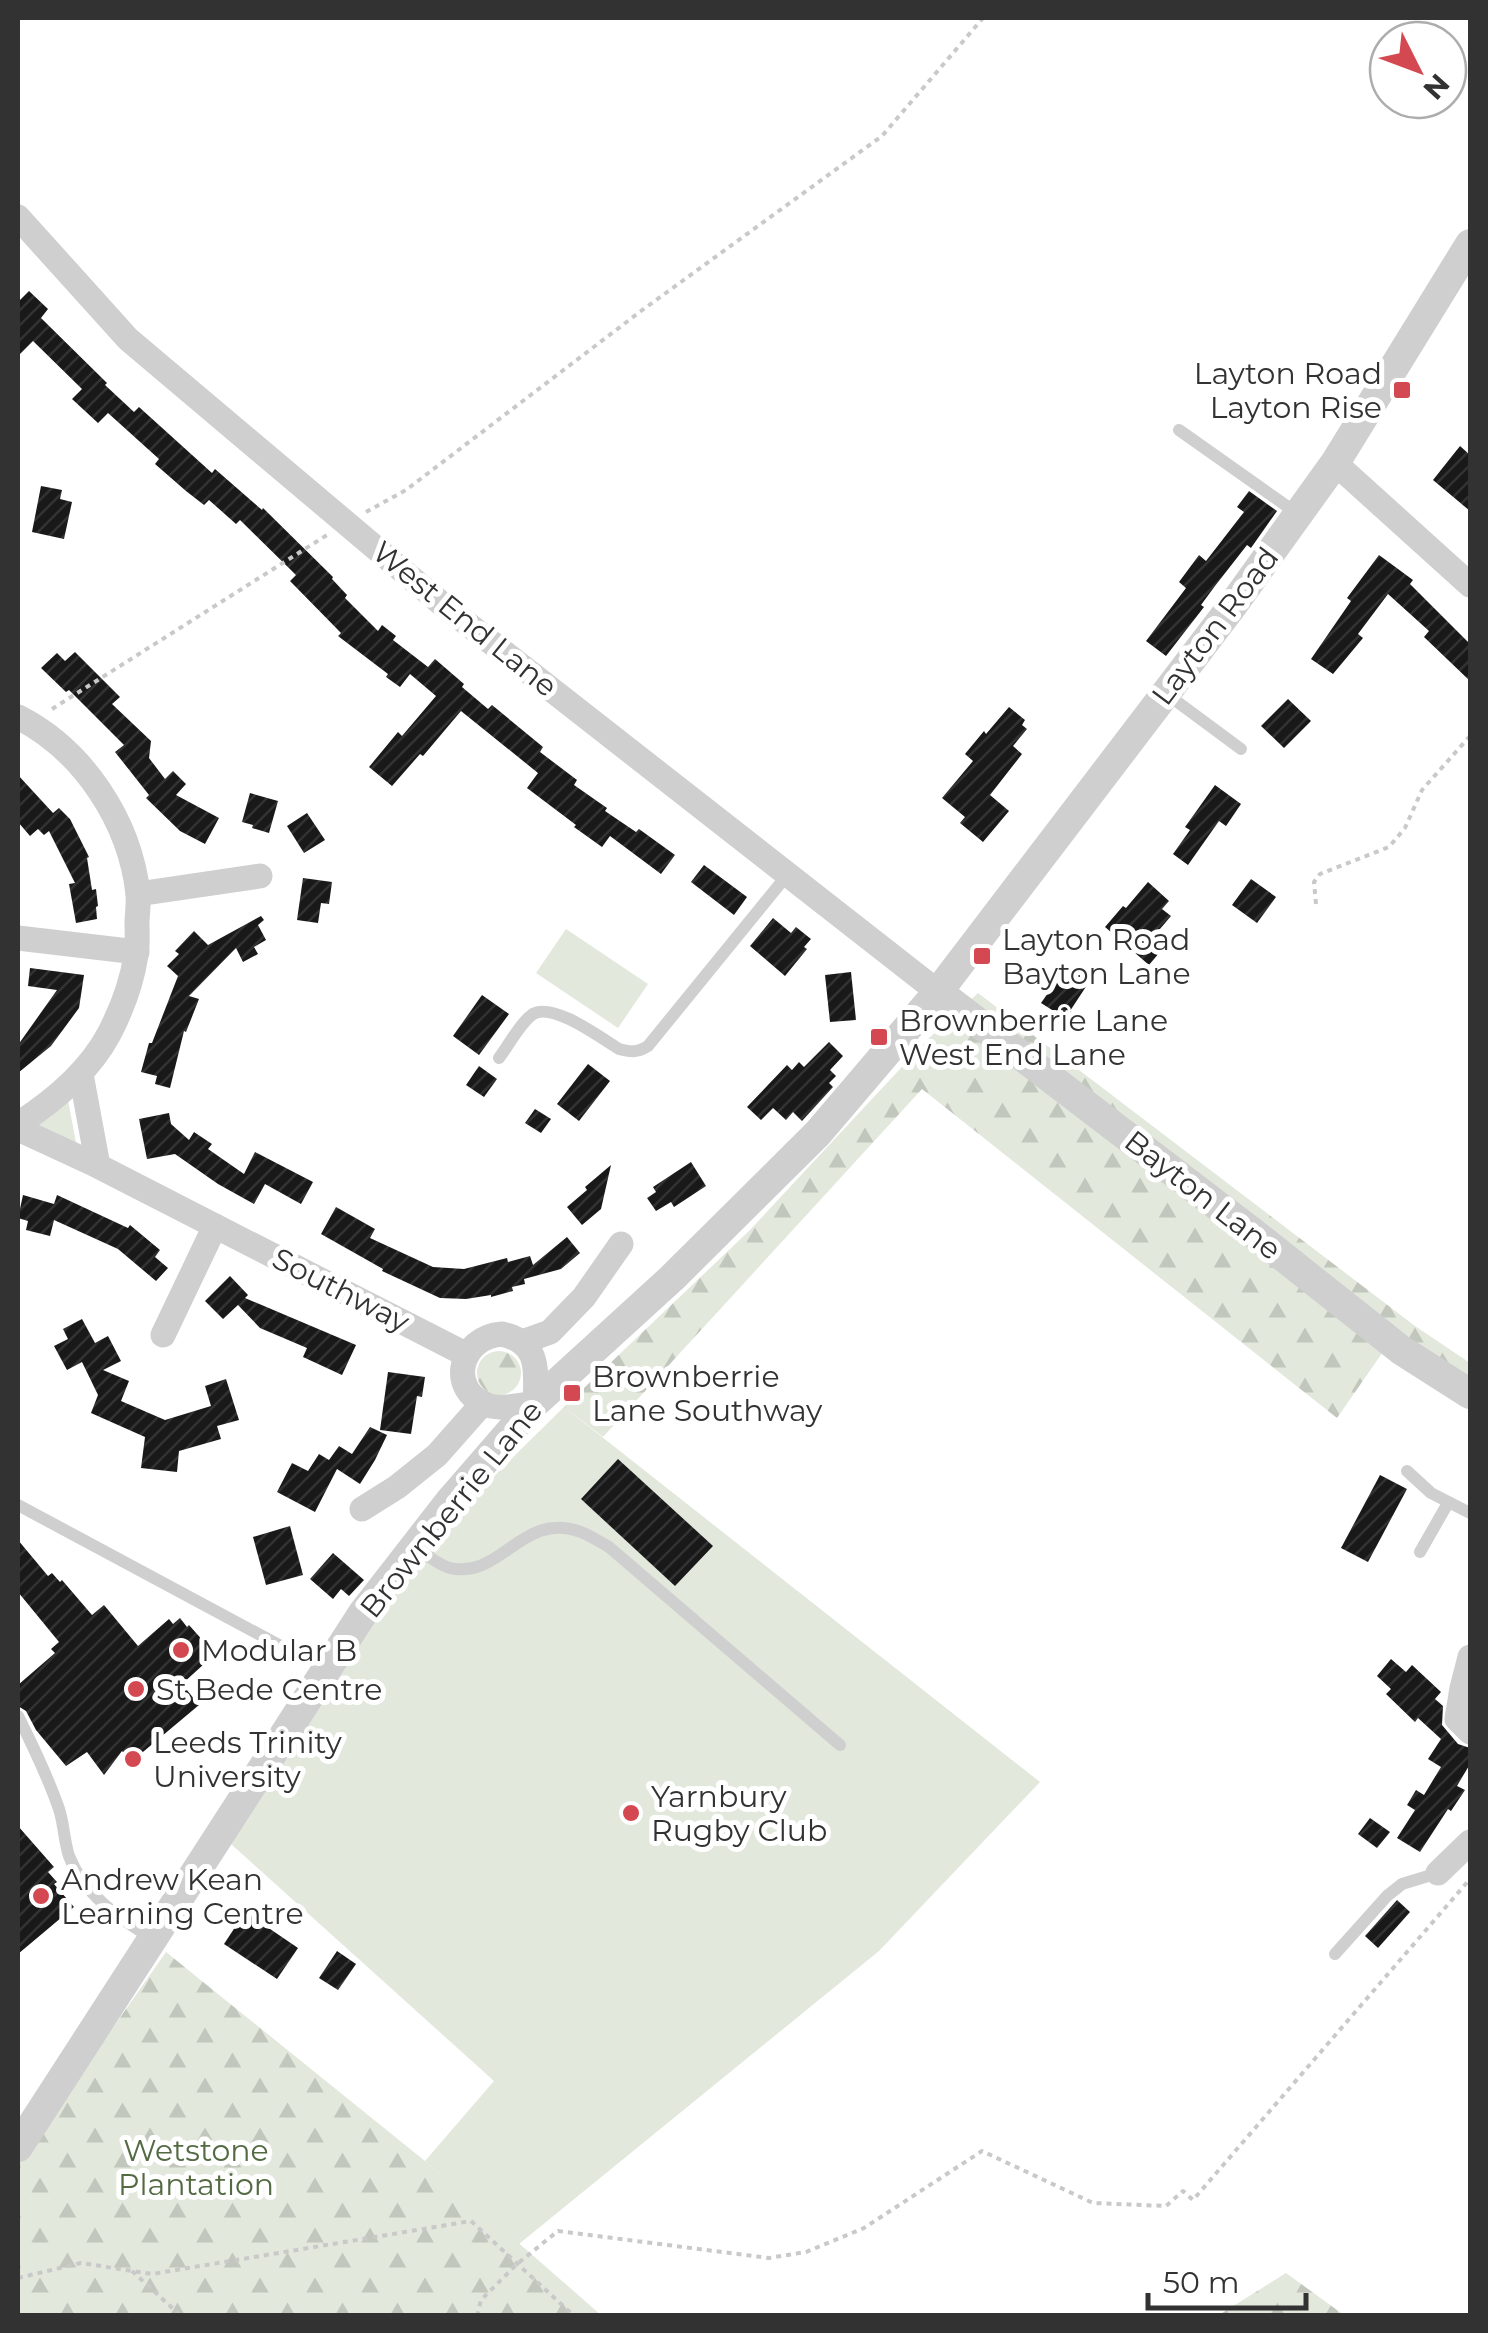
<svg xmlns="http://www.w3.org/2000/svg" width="1488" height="2333" viewBox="0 0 1488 2333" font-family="Montserrat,sans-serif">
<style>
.green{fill:#e2e8dc}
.forest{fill:url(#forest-firs)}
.building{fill:url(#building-hatch)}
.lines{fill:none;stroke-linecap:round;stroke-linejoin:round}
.path{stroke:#c9c9c9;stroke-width:4;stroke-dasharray:5 5;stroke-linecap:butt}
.service{stroke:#cfcfcf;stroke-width:12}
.minor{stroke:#cfcfcf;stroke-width:25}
.tertiary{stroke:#cfcfcf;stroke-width:30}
.poi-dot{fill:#d44951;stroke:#fff;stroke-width:4}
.labels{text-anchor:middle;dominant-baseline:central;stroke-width:10;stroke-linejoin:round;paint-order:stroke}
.poi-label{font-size:30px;fill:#323232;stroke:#fff;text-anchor:start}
.street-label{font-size:30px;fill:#323232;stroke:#fff}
.park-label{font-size:30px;fill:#546a43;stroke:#fff}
</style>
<defs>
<pattern id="forest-firs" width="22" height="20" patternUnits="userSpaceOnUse" patternTransform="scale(2.5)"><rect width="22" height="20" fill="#e2e8dc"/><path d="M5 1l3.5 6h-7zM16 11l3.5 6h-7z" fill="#c2c7bd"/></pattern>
<pattern id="building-hatch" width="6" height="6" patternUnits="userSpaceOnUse" patternTransform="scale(2.5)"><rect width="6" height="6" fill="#191919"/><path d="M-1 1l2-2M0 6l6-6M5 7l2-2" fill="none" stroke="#323232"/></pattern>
</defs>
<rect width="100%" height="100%" fill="#fff"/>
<g class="green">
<path d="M566,929l82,55 -30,44 -82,-55z"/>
<path d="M68,1100l9,48 -42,-22z"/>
<path d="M564,1407l476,375 -161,169 -360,293 -94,-83 69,-80 -263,-237 160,-248 32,-43 80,-86z"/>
</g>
<g class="forest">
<path d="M978,993l437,333 55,37v41l-85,-55 -48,69 -415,-329 -319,348 -39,-30 186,-177 177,-190z"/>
<circle cx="499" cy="1373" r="22"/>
<path d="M166,1952l259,209 176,154 -583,1v-153z"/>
<path d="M1286,2273l58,42h-125z"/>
</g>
<g class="building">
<path d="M29,291l19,18 -7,9 66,65 -2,2 29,27 5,-5 73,66 3,-4 47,41 1,-2 70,69 -1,2 15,16 -2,3 33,33 4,-6 14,11 -3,4 35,27 7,-8 29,25 -2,3 26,22 4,-4 51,42 -3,5 37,28 -3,5 33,23 -2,3 31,21 3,-3 36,26 -14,19 -51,-38 -8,11 -28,-20 2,-2 -49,-37 11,-15 -77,-62 -38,45 -3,-2 -28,32 -23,-19 29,-35 4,4 34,-40 -26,-22 -10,13 -14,-10 2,-3 -50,-38 3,-3 -51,-52 6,-6 -56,-55 -4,4 -27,-24 -5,5 -18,-14 -31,-27 4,-5 -51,-46 -10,10 -26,-24 10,-10 -49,-48 -15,15v-54z"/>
<path d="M1460,446l10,9v56l-37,-31z"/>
<path d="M41,486l21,4 -2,9 12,3 -8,37 -32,-7z"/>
<path d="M1249,491l28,20 -26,37 -4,-3 -32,41 -14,19 3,2 -38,49 -20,-15 40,-53 -7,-6 20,-27 7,6 38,-49 -7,-5z"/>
<path d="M1379,555l34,25 -3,4 60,60v37l-46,-44 5,-6 -41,-37 -30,40 5,4 -30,36 -22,-15 40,-58 -4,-3z"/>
<path d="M75,652l45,45 -8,7 39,37 -2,17 16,21 8,-8 13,13 -10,11 43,23 -14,26 -25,-13 -34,-33 3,-3 -34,-43 9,-7 -55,-55 -3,2 -25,-24 16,-15 8,8z"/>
<path d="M1288,699l23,22 -27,27 -23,-22z"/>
<path d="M1009,707l16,13 -3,5 5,4 -14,17 9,8 -32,41 19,16 -26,31 -23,-19 5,-6 -23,-19 31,-37 -8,-7 19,-23 2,3z"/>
<path d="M18,775l35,38 6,-5 11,11 19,38 -2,1 5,32 4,-1 2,17 -2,1 1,12 -21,4 -7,-39 6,-1 -26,-52 -5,4 -6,-6 -8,7 -12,-14z"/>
<path d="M1215,785l26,19 -15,22 -7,-5 -31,44 -15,-11 17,-24 -5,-3z"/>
<path d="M250,793l28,8 -9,32 -17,-5 1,-3 -11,-3z"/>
<path d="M307,813l18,27 -21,13 -17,-27z"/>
<path d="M704,865l43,32 -13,18 -43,-33z"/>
<path d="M303,878l29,4 -3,22 -8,-1 -3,20 -21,-3z"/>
<path d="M1251,879l25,18 -19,26 -25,-18z"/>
<path d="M1148,882l21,19 -7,8 9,7 -17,20 11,10 -16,19 -44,-38 18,-21 3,2z"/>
<path d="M261,916l3,4 -6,5 8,15 -12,7 4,7 -15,8 -7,-14 -47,48 10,3 -13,33 -2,-1 -14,57 -15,-4 2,-8 -16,-4 8,-29h3l26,-67 -11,-10 12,-12 -4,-3 19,-20 14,14z"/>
<path d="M773,918l18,15 5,-6 15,12 -7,8 3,2 -22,27 -35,-30z"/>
<path d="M1066,964l25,15 -21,32 12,8 -9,14 -17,-11 4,-7 -19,-12 7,-10 -6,-3 10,-17 6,4z"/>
<path d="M30,968l54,7 -5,33 -28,38 -33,27v-28l39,-55 -29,-4z"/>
<path d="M851,972l5,48 -26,2 -5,-47z"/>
<path d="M482,995l27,19 -30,41 -26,-19z"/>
<path d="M829,1042l14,14 -13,14 6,6 -7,7 4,4 -31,34 -9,-9 -7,8 -13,-12 -12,12 -14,-13 40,-42 5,5 7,-8 5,5z"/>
<path d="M588,1064l22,17 -31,40 -22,-17z"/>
<path d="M479,1066l18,13 -13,18 -18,-12z"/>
<path d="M535,1109l16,10 -10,14 -16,-10z"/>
<path d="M169,1113l2,11 18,16 5,-8 18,12 -4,5 36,25 11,-22 58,30 -12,22 -36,-20 -11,20 -36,-20 -43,-30 -28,5 -8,-40z"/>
<path d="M691,1162l15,24 -32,21 -3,-5 -15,9 -9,-13 9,-6 -3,-5z"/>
<path d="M611,1165l-10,44 -19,16 -15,-18 20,-17 -2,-3z"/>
<path d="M23,1195l31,9 3,-9 71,33 2,-3 30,25 -5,7 13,11 -12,13 -38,-32 -64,-29 -4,16 -24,-6 2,-9 -10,-3z"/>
<path d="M336,1207l39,22 -5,9 63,29 31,2 43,-11 1,4 22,-6 3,9 34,-28 13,16 -19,16 -37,10 1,5 -13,3 1,4 -22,6v-2l-25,4 -26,-1 -58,-27 1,-2 -62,-35z"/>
<path d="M230,1276l18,19 -3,3 111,47 -14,30 -39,-18 4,-9 -47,-20 -22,-23 -15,14 -18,-18z"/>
<path d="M82,1319l13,24 13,-7 13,25 -18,9 26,11 -8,20 44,19 46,-14 -6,-20 21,-7 13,41 -22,6 4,13 -42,12 -2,21 -36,-4 4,-31 -54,-24 7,-18 -16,-33 -15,8 -13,-24 14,-7 -5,-10z"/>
<path d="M388,1372l37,5 -3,20 -5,-1 -6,38 -31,-4z"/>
<path d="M370,1427l17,8 -12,25 -15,24 -23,-15 -22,43 -38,-20 15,-29 16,8 11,-17 10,6 10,-14 13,8z"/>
<path d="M618,1459l95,87 -38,40 -94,-87z"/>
<path d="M1380,1475l27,14 -39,73 -27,-14z"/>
<path d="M290,1526l13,49 -37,10 -13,-48z"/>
<path d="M18,1540l30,36 4,-3 8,9 2,-2 30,35 12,-10 34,41 31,-27 4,5 7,-6 7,9 2,-2 16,18 -3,3 7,8 -8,7 3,3 -22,20 17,21 -68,57 -9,-11 -18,24 -17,-23 -21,14 -30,-36 -10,-19 -8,-5v-21l37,-32 -4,-4 8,-7 -41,-50z"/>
<path d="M333,1553l31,27 -15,16 -8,-7 -8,10 -23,-20z"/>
<path d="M1391,1659l15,13 6,-7 29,27 -6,7 8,7 -1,19 16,19 12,4v16l-13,22 8,4 -14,21 -3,-2 -28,43 -23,-14 18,-28 -8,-5 9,-15 8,5 17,-28 -13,-8 13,-20 -23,-21 -3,4 -29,-28 5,-5 -14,-13z"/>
<path d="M1370,1818l20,14 -13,16 -19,-14z"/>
<path d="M18,1826l36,41 -6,5 9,10 -3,2 20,23 -56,47z"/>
<path d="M1397,1900l13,12 -32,36 -13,-12z"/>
<path d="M245,1912l53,36 -21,31 -53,-35z"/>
<path d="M337,1951l19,13 -18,26 -19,-12z"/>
</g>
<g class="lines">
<g class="path">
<path d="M366,512l40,-22 235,-179 241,-175 101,-118"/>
<path d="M52,709l275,-174"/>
<path d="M1316,904l-2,-22 6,-8 69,-27 16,-19 17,-38 48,-54"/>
<path d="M132,2271l49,45"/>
<path d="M18,2278l63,-15 71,11 319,-53 103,95"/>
<path d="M477,2316l4,-16 36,-36 41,-33 211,27 37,-6 58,-24 118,-77 111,52 73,3 17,-15 10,9 277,-321"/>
</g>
<g class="service">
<path d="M1179,430l119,84"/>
<path d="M1168,695l73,54"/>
<path d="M499,1058c10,-13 21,-35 34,-44 20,-12 68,24 86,35 11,3 18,4 29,-3l140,-172"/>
<path d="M1407,1471l24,22 39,20"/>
<path d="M18,1505l274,147"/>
<path d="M417,1548c10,7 21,17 33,20 51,12 72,-58 131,-36 10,4 19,10 28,15l231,198"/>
<path d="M1420,1552l28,-49"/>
<path d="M18,1716c15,30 30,61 41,93 5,15 5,32 10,47 15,38 49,62 83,82"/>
<path d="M1335,1954l52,-58 15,-12 36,-11"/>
</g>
<g class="minor">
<path d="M18,217l110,122 314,265 496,388"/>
<path d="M1335,463l135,122"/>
<path d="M18,717c65,33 112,104 120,177 1,9 -1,20 -1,30 0,10 1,21 -1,31 -4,27 -14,54 -27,79 -21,39 -55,67 -91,90"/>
<path d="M138,894l122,-18"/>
<path d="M18,938l119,14"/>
<path d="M81,1074l17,92"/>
<path d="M18,1129l80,37 369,189"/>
<path d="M502,1334c39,9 34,37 33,69 -15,2 -33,7 -48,2 -40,-15 -28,-68 15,-71z"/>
<path d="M163,1335l52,-109"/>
<path d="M522,1342l28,-10 34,-35 37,-53"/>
<path d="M362,1509l35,-22 40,-32 46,-52"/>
<path d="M1470,1657l-8,31 -5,31 13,13"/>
<path d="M1438,1873l32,-31"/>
</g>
<g class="tertiary">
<path d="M938,992l314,240 149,118 69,44"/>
<path d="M18,2147l345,-534 87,-112 85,-98 137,-125 146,-145 120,-141 292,-383 105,-146 135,-219"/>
</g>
</g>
<g class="poi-dot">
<rect x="1392" y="380" width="20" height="20" rx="5"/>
<rect x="972" y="946" width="20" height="20" rx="5"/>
<rect x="869" y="1027" width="20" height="20" rx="5"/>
<rect x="562" y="1383" width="20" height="20" rx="5"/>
<circle cx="181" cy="1650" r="10"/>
<circle cx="136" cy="1689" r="10"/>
<circle cx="133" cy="1759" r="10"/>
<circle cx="631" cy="1813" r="10"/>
<circle cx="41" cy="1896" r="10"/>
</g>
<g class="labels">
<g class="poi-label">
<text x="1382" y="373" text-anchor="end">Layton Road<tspan x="1382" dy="34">Layton Rise</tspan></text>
<text x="1002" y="939">Layton Road<tspan x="1002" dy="34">Bayton Lane</tspan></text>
<text x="899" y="1020">Brownberrie Lane<tspan x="899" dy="34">West End Lane</tspan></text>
<text x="592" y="1376">Brownberrie<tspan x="592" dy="34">Lane Southway</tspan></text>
<text x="201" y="1650">Modular B</text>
<text x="156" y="1689">St Bede Centre</text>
<text x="153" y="1742">Leeds Trinity<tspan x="153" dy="34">University</tspan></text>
<text x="651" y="1796">Yarnbury<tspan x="651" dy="34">Rugby Club</tspan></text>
<text x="61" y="1879">Andrew Kean<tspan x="61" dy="34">Learning Centre</tspan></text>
</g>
<g class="street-label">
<text transform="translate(465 619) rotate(39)">West End Lane</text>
<text transform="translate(1215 626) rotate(-53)">Layton Road</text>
<text transform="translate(1203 1195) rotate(38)">Bayton Lane</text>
<text transform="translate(341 1290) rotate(27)">Southway</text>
<text transform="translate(451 1509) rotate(-51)">Brownberrie Lane</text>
</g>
<g class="park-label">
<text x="196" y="2150">Wetstone<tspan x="196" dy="34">Plantation</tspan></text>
</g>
</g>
<rect width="1488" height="2333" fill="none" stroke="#323232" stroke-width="40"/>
<g transform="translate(1418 70) rotate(132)"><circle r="48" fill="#ffffff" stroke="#adadad" stroke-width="2.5"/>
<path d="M0-8L18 38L0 25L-18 38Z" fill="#d44951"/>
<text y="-15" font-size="28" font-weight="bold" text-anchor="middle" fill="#323232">N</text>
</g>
<path d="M1148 2293v15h158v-15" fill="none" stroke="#323232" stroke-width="5"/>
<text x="1163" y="2293" font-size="30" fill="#323232" stroke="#ffffff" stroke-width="8" paint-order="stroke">50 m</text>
</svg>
